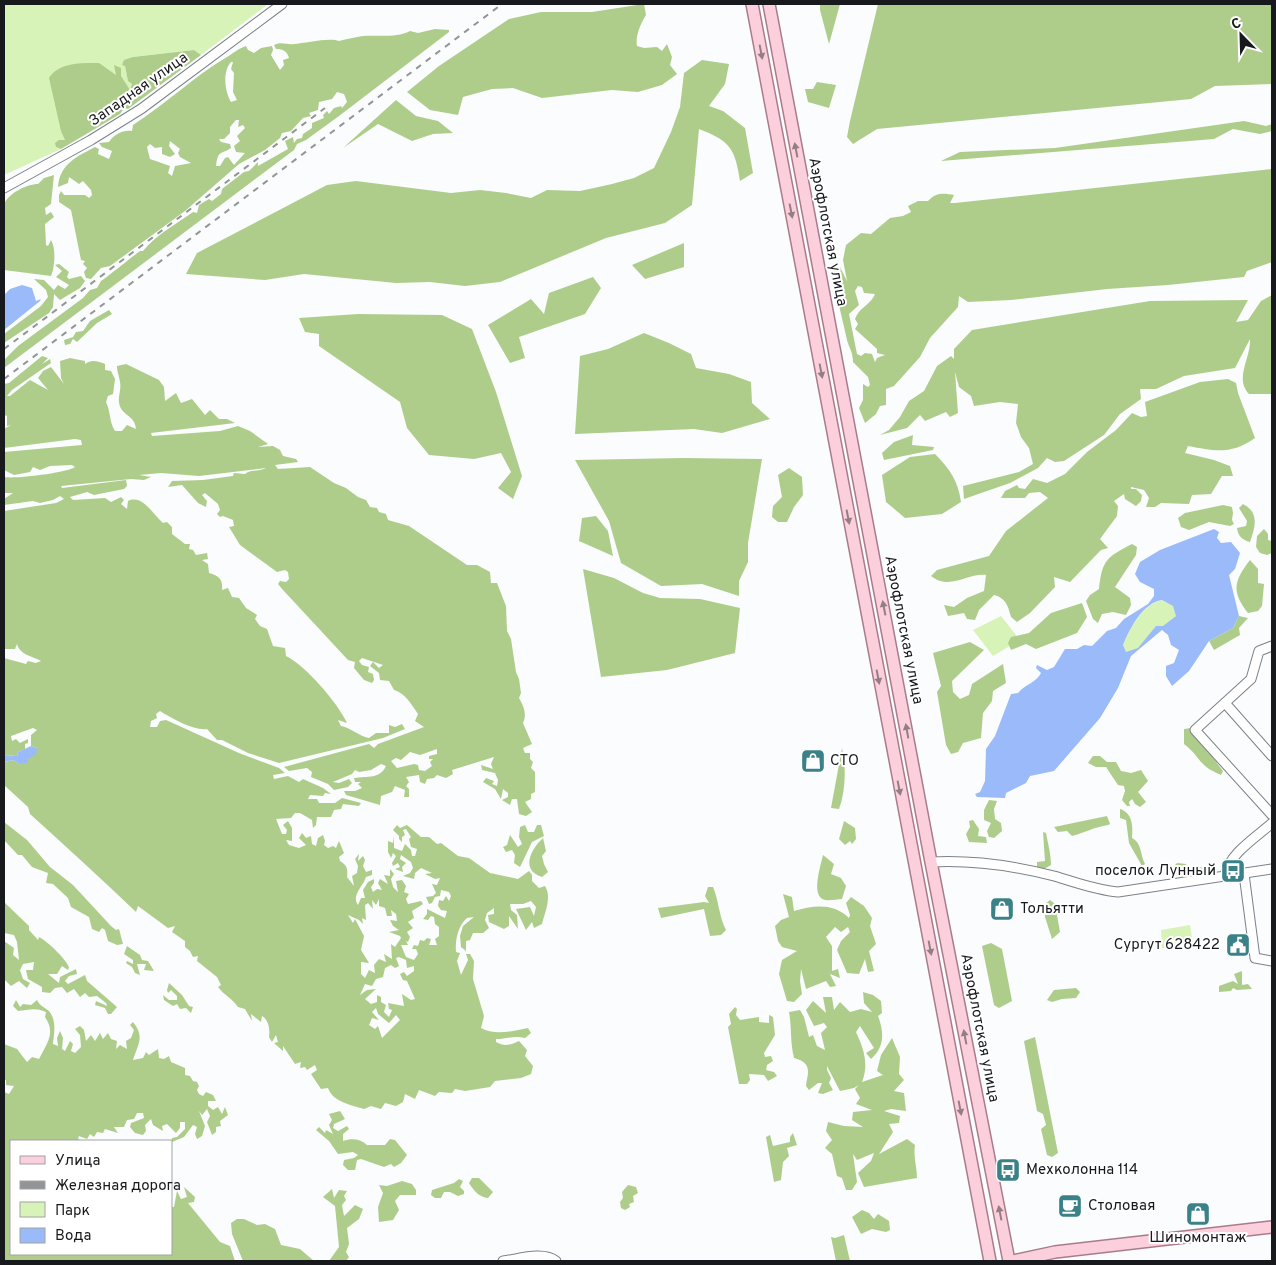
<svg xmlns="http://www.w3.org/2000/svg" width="1276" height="1265" viewBox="0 0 1276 1265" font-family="Overpass,sans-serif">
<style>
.green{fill:#d7f3b7}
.forest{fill:#aecd8a;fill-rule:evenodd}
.water{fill:#9abaf9;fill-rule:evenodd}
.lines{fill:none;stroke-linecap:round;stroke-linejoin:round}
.minor-casing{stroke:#7c828a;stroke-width:11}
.major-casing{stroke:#aa7b8a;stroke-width:14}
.minor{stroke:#fff;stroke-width:9}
.major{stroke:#fbd0dc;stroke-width:11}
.rail{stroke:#929496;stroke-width:2;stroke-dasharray:6 6;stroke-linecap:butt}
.oneway{fill:#947e86}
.labels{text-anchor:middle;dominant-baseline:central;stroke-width:4;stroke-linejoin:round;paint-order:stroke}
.street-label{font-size:15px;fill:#17191c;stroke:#fff}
.poi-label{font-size:15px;fill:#17191c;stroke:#fff;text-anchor:start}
</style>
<rect width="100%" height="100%" fill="#fafcfe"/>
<g class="green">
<path d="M4,4h264l-67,51 -7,-5 -61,7 -8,9 3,14 4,4 -2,7 -14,-21v5l-5,-2 -52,47 6,20 -9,7 5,2 -57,26z"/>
<path d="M1162,600l11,6 4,9 -14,12 -7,-1 -18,23 -12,3 -3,-7c7,-17 20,-41 39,-45z"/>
<path d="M1001,616l19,24 -27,16 -20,-26z"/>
<path d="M1190,925l3,20 -31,3 -1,-18z"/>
</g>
<g class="forest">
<path d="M644,4l2,11c-5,8 -11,21 -9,31l7,2 13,-1 5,4 5,-7 5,13 -2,8 7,9 -15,11 -24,7 -26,-2 -70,8 -29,-10 -21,1 -29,8 -5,18 -28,-5 -23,-18 32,-26 70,-47 32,-7h51z"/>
<path d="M820,4h20l-11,40 -9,-34z"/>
<path d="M878,4h394v80l-57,2 -24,13 -314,30 -24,15 -6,-7 3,-16z"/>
<path d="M435,29l14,1v2l-110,84 -33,24 -9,4 -3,6 -290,218v-8l14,-14 65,-48 7,-8 7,-2 4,-7c4,-2 32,-25 39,-30h3c13,-16 33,-27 50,-39l4,1 2,-8 10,-6 3,2 9,-7 1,-5 22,-17 5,-1 9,-9v4l30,-17 -3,-8 8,-4 1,6 3,-4 5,-1 1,-4 9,-6v-5l12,-5 -1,-3 4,-4 2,3 5,-6 7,-2 1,2 5,-6 -3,-8 -7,-2 -5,7 -13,3 -1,8 -9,3 2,3 -8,2 -12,13 -9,2 -2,5 -15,12 -26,14 -54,47 -75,55 -9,2 -10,11 -5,-1 -2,-6 3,-4 -4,-4 2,-3 -4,-1 -10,-50 -12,-8v-7l2,-4 3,4h21l4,3 3,-3 -1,-5 -8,-9 -4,3 -10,-7 -1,6 -10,4c2,-23 18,-30 37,-40l4,2 -1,5 11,5 3,-8 -10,-4 -3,-4 10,-1c6,-8 13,-12 23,-11l1,-6c33,-21 60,-48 94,-68 7,-4 10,-8 19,-11l2,4 6,3 7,-5 11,-2 1,4 -2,5 9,15 4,-5 -1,-5 6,-2c-2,-7 -6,-9 -13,-9l-2,-4c7,-4 13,0 20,-1 11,-1 36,-7 45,-3 8,-2 16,-4 24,-5 16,-1 34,2 47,-5l8,2zM231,62h2l-2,7 3,4 -1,19 4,8 -6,2c-6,-10 -9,-30 0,-40zM236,120h3l-1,7 5,-2 2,3 -8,8 3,5 -6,5 2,6 9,1 -11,12 -6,-8 -3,1 -5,8h-4c2,-16 4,-11 15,-18l-1,-4 -9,-2 -2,-3h5l6,-6v-6zM170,141l10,8 -2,4 2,4 11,6 -16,3 -3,10 -4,-3 2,-7 -20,-7 -3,-12 3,-3 5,4 7,-1v7l8,3 5,-3 -6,-8z"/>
<path d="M194,50l7,5 -73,54 -4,-1 -4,6 -59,35 -5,-2 -1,-4 4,-3h6l-4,-9 -12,-53c10,-16 33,-15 50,-15l17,12 -2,-10 7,3v8l9,14 2,-6 -4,-3 -3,-15 -3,-1 2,-5 9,-3z"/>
<path d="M702,60l27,4 -4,20 -16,22 14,5 22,17 8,45 -13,8c-5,-33 -10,-40 -41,-52l-7,76 -27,18 -59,15 -106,44 -35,4 -35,-4 -34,1 -92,-9 -39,6 -79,-6 11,-21 130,-68 29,-4 95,12 29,-3 26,3 25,5 16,-8 33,1 32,-7 22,-6 20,-10 17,-36 9,-25 4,-34z"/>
<path d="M817,82l19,3 -7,23 -21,-6 -3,-13h8z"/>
<path d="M396,100l20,16 22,5 15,12 -20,1 -21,7 -34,-17 -35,24z"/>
<path d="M1244,121l22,5 6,-2v7l-12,3 -27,-5 -19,10 -273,22 19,-9 95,-4z"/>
<path d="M1272,169v93l-25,9 -3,6 -76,8 -61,4 -96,11 -43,2 -9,-6 -1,11 -28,31 -10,19 -26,29 -8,3v16l-6,1 -4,8 -11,9 -6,-15 4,-8v-16l5,3 2,-2 -2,-8 -15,-15c0,-10 -4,-14 -6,-22 -5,-23 -12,-47 -13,-69l6,-4 7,14 -4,-21 3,-15 15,-12 10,1 19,-16 13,-2 8,-4 -3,-6 10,-5h10c8,-9 16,-8 26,-6l-4,8h5zM858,286l4,1 2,6 11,1c-4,11 -16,13 -20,25l3,5 -3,5 22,20v4l8,2 -8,3 -2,4 -3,-8 -7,-1 -4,3 -4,-2 -8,-40 10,-9 -4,-14z"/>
<path d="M54,175l-3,29 -6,4 1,7 5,-3 3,5 -9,7 1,21 2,1 3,-6c5,8 4,27 0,36l-47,-6v-66c5,-11 23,-20 34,-20l6,-6z"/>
<path d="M684,243v24l-39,12 -13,-14z"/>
<path d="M59,264l10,8 -2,5 2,2 12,-3 4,5 -5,7 -20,12 -6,-6 -1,13 -4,6 -45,30v-9l37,-28 7,-9 -2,-7 -12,-11 10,1 10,10 4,-5 7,4 4,-4 -13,-8 6,-6 -7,-6z"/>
<path d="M593,277l8,11 -16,26 -66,23 6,21 -15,5 -22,-38 43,-26 13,15 5,-21z"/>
<path d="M1272,295v99h-23c-15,-16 2,-36 1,-55l-15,29 -51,8 -28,13h-16l1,10 -21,15 -16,21 -40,26 -9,1 -8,-4 -9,10 -28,15 -46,16 -1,-13 56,-14 14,-8 -4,-16 -8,-11 -5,-14 2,-19 -18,-2 -26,4 -3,-10 -12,-9 -4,-15 3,41 -8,4 -4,-5 -21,9 -5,-6 -13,13 -27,7 9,-5 11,-13 9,-16 15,-10 13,-25 14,-10 3,3v-10l18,-19 178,-29 98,-1 -12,22 12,-2 13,-19z"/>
<path d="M109,310l3,4 -15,9 -20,19 -4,-3 -3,5 -5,1 -1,-5 9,-3 3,-5 7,-1 7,-10z"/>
<path d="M358,314l84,1 30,14 24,63 26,84 -9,23 -15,-11 13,-16 -10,-19 -27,6 -45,-4 -22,-27 -7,-26 -81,-56v-12l-14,-2 -6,-14z"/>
<path d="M644,333l25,10 22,11 5,14 33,6 22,8 1,21 18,16 -48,14 -28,-4 -119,5 5,-78 28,-7z"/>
<path d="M42,356l6,2 -6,6 8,-5 1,4 -39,27 -5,6h3l20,-16 18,10 -10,-12 5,-7 8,-4 13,17 -3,-6 -1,-17 10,-3 15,3v3c6,-5 13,-3 20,0v6l6,1 4,8 -2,15 -5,2 -2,6c5,10 3,20 9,29h7l5,-6 9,4c-1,-11 -8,-12 -14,-19 -7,-10 0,-18 -2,-28 -1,-7 -3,-10 -3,-16l9,-2 33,16 5,7 1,14 11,-8 5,10 11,-4 13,16 5,-5 9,9h8l8,4 -84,10 1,3 68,-5 18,-5 12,5 18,13 -10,3 15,-1 7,4 3,6 13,3 2,3 -23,3 3,4 32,-2 24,16 12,5 12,9 8,3 4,7 7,1 2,4 7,2 2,6 21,6 58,39h10l13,7 1,11h6l9,23 1,25 4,8 5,33 3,7 2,14 -2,5c5,8 8,17 4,25l9,21 -9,4 2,5h5v6l3,3 -2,6 4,4v20l-4,2v5l-6,3 7,10 -6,4 -7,-2 -2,-15h-5l-2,6 -8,-5 6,-3v-4l-5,-4 -2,10 -6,-10 -12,-7 3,-4 8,3 -2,3 5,2 1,-6 -3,-7 -13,-3 -1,-5 12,4 -2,-5 3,-7 -42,13 1,4 -7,4 -9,-3 -3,3 -7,1 -2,5 -5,-2 -1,-7 -13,2 3,5 -3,4 3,3v8h-5l1,-7 -10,-4 -3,6 -11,4 -1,9 -34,-10 -2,-4h11l7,-3 -4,-4 3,-2h-6l-1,-4c14,-2 26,1 32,-12l-5,-2 -10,6 -12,2 -4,-2 -3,4 -19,8 6,1 10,-4 3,4 -4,4 -14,3 -6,-6 -17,-7 1,-5 -5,-4 -18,3 -5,-4 85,-23 5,4 4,-4 46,-17 -9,-6 3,-7c-6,-9 -13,-21 -24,-24l-5,-9 -9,-1 -1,-7 -9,-7 3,-4 6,6 4,-3 -21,-7 -3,3 3,4 7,2 -1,5 5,2 1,6 -2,3 -8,-3 -10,-12 1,-6 -7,-2 -65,-70 -5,-6 2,-3 6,1 3,-3 -1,-7 -3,-2 -8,2 -37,-27 -11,-18 5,-1 -1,-6 -10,-4 -3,1 -3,-3 3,-4 -2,-6 -13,-11 -3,2 5,6 -1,6 -8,-4 -16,-18 -14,2 4,-6 31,-1 30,-4 1,-3 11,1c6,-5 14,-2 21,-6l-67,8 -38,-3 -22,2 12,2 -7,3 -13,-1 -70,7 1,2 64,-8 1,6 -3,3 -30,6 -7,-3 -17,5 3,3 32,-2 6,4 10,-5 3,3 -3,4 6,5 1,-8c14,-7 25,13 35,22l4,-1 5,5v7l13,10h5l-1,5 4,1 3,5 11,-2 1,6 -6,1 6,4 1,9c10,3 14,6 13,17l6,-2 4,9 7,1 7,10 11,7 -2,4 5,7 7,3 6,17 12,2 1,8c19,9 52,47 61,67l-9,-3 3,6c11,2 17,10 28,12l7,-5h13v-8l6,2 7,-3 3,5 -22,9 -104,25 -31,-10 -26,-13h-5l-10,-11c-13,2 -36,-11 -47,-18l-4,3 1,4 -6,3 -1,6h7l3,-6 6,-1 73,33 40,15 6,5 -12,2 1,4 14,-3 11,6 4,-3 20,9 8,6 -6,-1 -2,3 -13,-1 -2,4h9l2,4h16l7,-5 19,5 -2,3 -16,-2 -2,5 -7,1 -3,7h-14l-1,8 -3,3 -1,-8 -12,-7h-5l-4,5 -15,1 6,15h4l1,-4 -4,-5 5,-4 4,7v13l-6,-1 3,5 10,3 7,-3 -7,-7 3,-5 4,5 5,-2 1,8 4,2 2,-8 5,-3 2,6 -1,4 4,3 5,-2 3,2 3,-7 5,12 -5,4 1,4c7,4 8,8 7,16l7,9 -2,-10 5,-3 1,-7 -3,-7 4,-5 -1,7 5,-5 2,4 -2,6 3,6 6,-2v5l-6,2c-3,10 -15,18 -8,28l3,-7h4l-2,-8 5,-8 6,-3v4l-3,4 2,5 4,-3 5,1 -4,-7 2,-4 8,5 -4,-9 6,1v-7l4,5 -3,5 2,8 5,5 -2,-11 6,-1 4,6 -2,6 5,2 -3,5 2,5 13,-3 2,3 -11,7 2,7 -6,4 5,6 -6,4 3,5 -2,5 -2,-1 2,4h-7l5,12 8,3 4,-6 -2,-5h-4l2,-4 4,1 2,-6 4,1 3,-3 4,1 -2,6h8l-2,-6 4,-3v-9l-4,-3 -1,-7 -3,-1 -3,4 -5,-1 4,-5v-5l18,9 2,-7 -6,-1 -3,-4 1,-6 4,1 3,-5 3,5 2,-5 -2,-4 -8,-2 -1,6 -5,1 -3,6 -3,1 -3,-7 7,-1 3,-3 -4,-9 5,1 3,-7 -5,1 -10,-5 7,-1 -11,-5 -6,5 -1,6 -11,-3 7,-3 3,-5 -2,-6 -10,-7 -1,4 6,4 -4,4 1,5 -8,-3 5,-2 -2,-4 -5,3 -1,-3 4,-7 -3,-3 -2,5 -3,-6v-11l5,2 1,-6v11l8,3 3,-7 6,6 1,6h3l2,-7 -6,-2 -2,-8 2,-2 -5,-8 -3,1 2,5 -3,2v5l-3,-3v-3l-6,-6 4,-5 3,3 7,-3 14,12h8l8,7 4,-1 17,13 11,2 21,15 28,6 11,-8 3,4v6l7,7 6,-2c7,11 0,26 -3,38l-8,4 -2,-6 -6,8 -10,-21 14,-2 4,9 2,-9 -5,-6 -8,3h-13l1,6 6,5 1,14 -9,-13v10l-5,3 -15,-7 -1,-7 6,-1v-6l-7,5 -2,7 4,8 -6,5h-10l-3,7 -4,1v10l-5,-4 -1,-11 3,-10 11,-9 -7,1c-9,8 -12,22 -11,34l4,1 -3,8 4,14 7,-15 -2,-6h4l4,7 -1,18 11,37 -3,12c14,8 32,3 47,0l3,5 -6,5c-10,-3 -19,1 -29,1v3c8,5 15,3 23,-1l8,9 -2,6 8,10 -2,8 -10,4 -26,3 -5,6 -25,4 -10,-2 -3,4 -13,-1 -4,4 -16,-6 -4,9 -10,-5 -2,8 -7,4 -11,-3 -4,6 -10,-3 -7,3c-13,-4 -31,-7 -36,-21l-7,1 -10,-15 6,-4 -2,-5 -8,5 -2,-3 -5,1 1,-6 -6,2 -12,-18v5l-9,-8 4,-1 -2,-7 -4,7 -3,-5c1,-7 0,-17 -7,-21l-1,6 -10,-8 1,7 -7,-12 -7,-2c-5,-8 -14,-12 -20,-20l3,-2 -4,-8 -20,-16 1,-5 -5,1 -3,-6 -5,-4v-6l-13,-9 3,-6 -7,2 -30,-22 -2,6c-34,-33 -70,-65 -106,-98l-2,-7 -24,-22v-23l9,-2 6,4 10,-6 8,-10 -6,-2v-11l6,-5 -4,-2 -22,8 1,5 4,-2 4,4 8,-4v4l-3,1v5l-7,3 -1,4 -13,-1v-97l22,6 2,-3 8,2 5,-2c-9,-5 -21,-6 -24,-17l-2,5h-11v-138l52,-8 8,-4 -4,-3 -7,4 -13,3 -7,-2 -29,4v-6l9,-6h-9v-16c11,2 62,-4 71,-10l-3,-2 -22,1 -10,4 -7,-3 -3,5 -16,3 -10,-5v-18l78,-7 -1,-5 -6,-1 -71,9v-19l7,-4 -4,1v-10l-3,-1v-31l5,-1zM437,749v5l-8,2v3h4l-3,3 2,4 -7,5 -6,-1 -1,-5 -4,-1 -17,4 -6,-7 5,-3 5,2 9,-8 10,3zM379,899v7l6,2 2,8h5l-1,-6 5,4 1,7 -7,-1 3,6 6,4 -10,2 11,4 1,2 -6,9 -4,-3 1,15 -8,-5 2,8 -7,-3 -5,6 1,8 -6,-3 -4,8 -4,-4v-12l8,1 -8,-13 3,-14 -9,-17 -2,4 -5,-8 11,5 4,4 -1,-6 4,2 -1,-15 3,-2 5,6 -1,-9 4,5zM399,957l7,3 1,8 7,-2v5l-7,5 -3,-4 -4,2 3,6 4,1 8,18 -4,1 -9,-6 2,12 -16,-3 1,6 3,1 -3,7 -5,-5 2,-7 -5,-3v-5l-4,-2v7l-6,2 -6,-5 11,-10 -9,1 -7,5 5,-11 7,2 4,-7 7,-2 2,-9 6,-3 4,3 4,-2 -3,-8zM376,1008l2,6 11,9 7,-8 4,5 -18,18 -4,-12 -3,3 -6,-4 3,-7 7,2 -7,-8z"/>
<path d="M1228,379l8,4 2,10 17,45c-24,17 -40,13 -67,8l-3,7 29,7 16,6 3,10h-11l-11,18 -19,1 -3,9 -28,-1 -6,4h-9l3,-9 -5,-8 -13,-3v2h5l6,6 -1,6 -5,5 -11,-7 -1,-5 -10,7 4,5 -1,10 -17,23 8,9 -7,2 -31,32 -16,-5 1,10 -25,26 -13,9 -6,-5c-3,-11 -5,-19 -17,-22l-15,15 -4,10 -8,-1 -3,-6 -16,3 -4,-11 10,2 13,-9 17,-7 2,-16c-19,-2 -36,16 -55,1l6,-6 52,-14 17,-25 42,-33 -8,-6 -11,1 -4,5h-24l4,-7 12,-6 2,3 6,1 8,-10 14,4 18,-9 22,-22 29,-22 16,-17 9,4 6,-1 -2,-14 55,-20z"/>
<path d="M913,435l-1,10 22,2 -1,3 -49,10 -2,-7 12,-11z"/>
<path d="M935,454c15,15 23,27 26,48l-19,12 -37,4 -19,-16 -4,-27 28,-18z"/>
<path d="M683,458l79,1 -14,84v19l-9,19v15l-37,-12 -41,2 -40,-23 -12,-42 -34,-61z"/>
<path d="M789,468l13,9 1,18 -9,12 -7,15h-9l-6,-5 1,-11 9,-9 -4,-22z"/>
<path d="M1243,504c17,9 12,23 7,38 -8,-2 -12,-6 -13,-14l9,-2 1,-5 -8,-13z"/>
<path d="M1223,505l9,2 1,6 -1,7 2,4 -4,2 -21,-4 -20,8 -8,-3 -3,-9 7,-5z"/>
<path d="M596,516l12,15 5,25 -34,-15 3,-23z"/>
<path d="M1264,529l4,5v6l4,1v12l-5,2 -7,-2 -4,-6 1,-11z"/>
<path d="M1132,544l5,3 -1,8 -21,32 15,11 1,7 -5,10 -13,-3 -11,2 -4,9 -5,-4 -7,-18 4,-6 9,-6c3,-29 8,-32 33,-45z"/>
<path d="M1250,560l8,9v14l6,1 -2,22 -4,5 -10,2c-17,-22 -14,-32 2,-53z"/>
<path d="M583,569l31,9 29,15 17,5 40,1 40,9 -5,45 -68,17 -66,7z"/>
<path d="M1082,603l5,14 -10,16 -41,16 -10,-5 -15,6 -3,-7 3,-6 18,-4 22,-20z"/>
<path d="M1239,616l9,2 -9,10 1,7 -26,15 -5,-9 24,-13z"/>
<path d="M970,642l14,8 -32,31 1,11 7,7 9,-4 3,-11 31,-20 3,19 -13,8 -1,10 -9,12 -2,25 -18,5 -5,9 -7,2 -5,-9 -9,-53 4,-6 -8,-33z"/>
<path d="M1191,728l32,43 -2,4c-24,-10 -19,-17 -37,-31v-15z"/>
<path d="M842,748c4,20 4,42 -3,61l-8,-1z"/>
<path d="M1093,756h7l7,6h9l5,9 10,2 10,-3 7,11 -10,11 8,10 -6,5 -5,-3 -3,-5 -3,3 1,4h-3l-5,-6 3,-9 -1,-5 -6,-1 -12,-18h-10l-8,-4z"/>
<path d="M989,800l8,1 -3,8 1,10 6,4 1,8 -8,7 -5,-1 -2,-6 4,-8 -7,-3v-10z"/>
<path d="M1120,809c13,4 13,18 12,29 10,5 8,16 13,26l-3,2 -13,-23 -3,-23 -6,-2z"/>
<path d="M1107,816l3,8 -2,1c-14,2 -24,8 -36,11l-5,-5 -9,1 -4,-5z"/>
<path d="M973,820l6,9 -1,7 8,1 1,6 -18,-1 -3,-8 4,-7 -1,-6z"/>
<path d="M844,821l11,7 1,11 -4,5 -2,-3 -5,4 -6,-6z"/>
<path d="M4,822l23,18 23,27 23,18 38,41 5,4 3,-1 4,15 -6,1 -9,-4 -3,-11 -3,-2 -3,4 -7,-3 -3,-12 -18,-10 -3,-9 -15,-14 -7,-1 2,-10 -16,-6 -10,-12h-4l-14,-15z"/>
<path d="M525,825l3,7h6l3,-7h4l3,11 -12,6 -12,25 -6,-4 1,-8 -3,-5 -6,2 -3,-5 4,-2 3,-10 8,12 4,-3 -3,-7 1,-10z"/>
<path d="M1043,832l3,1c2,11 5,21 5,32l-7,4 -7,-1v-6l8,-1z"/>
<path d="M543,838l3,13 -4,5 2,8 4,8 -6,5c-22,-7 -11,-28 1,-39z"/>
<path d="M823,855l11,9 -3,10 10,4 5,8 -4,13c-5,0 -12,2 -17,1 -15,-3 -4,-35 -2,-45z"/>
<path d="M1177,863l9,1 1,6h7l5,-3 8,2 -2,6 -23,2 -2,-6 -9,-2z"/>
<path d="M708,887h5c6,14 6,30 13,43l-5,5 -11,1 -6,-27 -43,9 -3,-10 46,-6 5,1 -4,-7z"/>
<path d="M783,894l9,3 2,14c20,-6 40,-8 55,7l1,-3 -4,-12 5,-6 13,9 8,12 -2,8 6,18 -7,7 5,20 -6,1 -3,-13 -6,15 -12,-1 -10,-23 4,-9 9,-9 -2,-5 -7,5 -6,-5 -9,10 6,9v25l6,-2 2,9 -10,-4 6,12 -6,1 -4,-6 -20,8 -5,-20 -1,12 2,13 -8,8 -7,-1 -8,-27 3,-14 15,-9 -15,-4 -4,-6 -3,-15 6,-6 8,-3z"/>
<path d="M1050,900l5,4 5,28 -8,7 -7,-22 -1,-12z"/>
<path d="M4,902l25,24v4l9,10 1,-3c9,5 26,21 30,30l-1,3 -6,-4 -5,8h-9l11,9 1,-6 16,-8 1,5 -8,2 -4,5 3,3 17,-9 2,6 30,26 -6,7h-3l-3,-6 -10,-3 1,-4 11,5 -1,-3 -9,-7 -8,1 -4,-4 -5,4 -6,-8 -7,4 -5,-6 -7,1 -5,5 -8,-1v-5l-14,-8 -2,-9h7l1,-8 -11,2 -3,6 3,9 7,4 -3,5 -8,-7 -8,5 -7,-7v-38l10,7 -1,7 6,5 -2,-18 -3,-7 -10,-2z"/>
<path d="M991,943l11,6 10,52 -13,7 -5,-3 -12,-59z"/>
<path d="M127,946l13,9 2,5 6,1 6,10 -10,-1 2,-6h-9l3,11 -5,-2 -3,-6 -6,-4 1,-2 6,3v-4l-9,-6z"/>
<path d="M1242,971v14l6,-1 4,5 -15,1 -4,-2 -2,3 -12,1v-6l14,-5 5,3 -4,-10z"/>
<path d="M169,983l13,12 7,11 4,1 -2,6 -5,-5 -6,1 -3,-5 -4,2 -9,-6 -1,-5 6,5h8v-4l-6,-6 -3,3 -1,-3z"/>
<path d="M1076,988l4,4 -4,6 -14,1 -10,3 -5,-2 7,-10z"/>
<path d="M863,992l10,3 8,6 1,12 -4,3c6,16 7,31 -7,43l-5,-6 8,-5 -14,-22 -4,6c8,17 13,33 6,50l21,-7 -6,-4 4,-16 11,-17 8,19 -1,17 5,6 -10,11 10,2 2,18 -15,-2 -7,2 16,5 -1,7 -10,1 4,8 -14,22 28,-15 8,6c-2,12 2,21 2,33l-53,9 -6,-14 13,-12 3,-8 -17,7 -4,-6 4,28 -5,8h-6l-4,-12 -5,-2 -5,-22 -7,-6 7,-8 -6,-9 2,-9 16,4 19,1 -11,-7 1,-8 19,-2 -16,-6 4,-6 -5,-9 4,-4 -5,3 -14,3 -13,-25v4l4,8 -2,5 4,7 -10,4 -5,-1 4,-10h-4l-9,7 -3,-4c1,-11 8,-23 -12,-28 -4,-16 -2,-29 -5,-46l11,-2 4,7 5,20 4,-2 4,11 8,4 -4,-17 6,-6 -3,-4 -10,3 -8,-16 7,-9 13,12 -3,-16h9l2,13 6,-8 10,10 11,-3 11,3 -8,-9z"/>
<path d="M16,1000l4,7 3,-3 8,1 6,-5c3,6 7,7 12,11 8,10 5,22 4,33l5,2 -1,-8 3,-7 3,7 -1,11 3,2 5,-10 3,3 -2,7 4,2 6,-6 -1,-12 -5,-6 5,-3 4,4 2,11 5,-6 4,6 5,-8 3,6 5,-6 3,6 6,2 -1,8 4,-4 7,4 -1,-8 5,-3 3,-8 -4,-5 3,-3c12,15 5,22 0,38l10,-2 3,-6 3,3 9,-6 1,9 5,1 5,-3 2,6 14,6v7l5,1 3,5 4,1 2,4 -2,4 2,4 4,2 3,-4 7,3 3,6h-8v5l5,4 5,-3 4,7 3,-7 3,8 -8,6 1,5 -5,1v5l-4,3 -5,-13 3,-6 -3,-7 -5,6 -3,-4 6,15 -3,10 -5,3 -2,-5 2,-7 -4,-2 -9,12 -12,5v-4l5,-1 8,-8v-7h-5v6l-4,5 -9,-9 -5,2 1,5 -10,-6 -2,-6 -6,6 1,6 -3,4 -8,-2 -5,-6 1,-4 13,-5 -1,-5h-6l-3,6 -7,1 -3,7h-10l4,6 -13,-4 -2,4 -6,-1 -3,5 -4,-3 -3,5 -8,-3 -1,3 5,2h-72v113h160v-47h3l3,-16 4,8 6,-2 -3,-10 11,10 -1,5 -6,1 32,39 10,4 5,15h-231v-169l5,2 5,-8 -8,-1v-5h-2v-36l13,5 10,13 5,-5 7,2c8,-16 17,-26 6,-42l1,-5c-11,-5 -18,-2 -28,-1l-5,-5z"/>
<path d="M735,1007l2,2 -1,6 4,5 19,-3v5l10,1v-8l4,2 2,18 -11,18 1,4 6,-1 2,5 -6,4 -1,5 8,2 3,4 -9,5 -4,-6 -15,-1 1,6 -3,4h-8l-11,-57 3,-3 -2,-10z"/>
<path d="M1035,1037l23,116 -6,4 -5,-2 -6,-26 5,-4 -3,-11 -6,-3 -13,-70z"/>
<path d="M340,1111l5,8 -11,5 -1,4 5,3 9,-5 2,3 -6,5v7c9,-3 18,-2 24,4h18l5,-6 5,1 12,15 -6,8 -7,4 -3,-3 -7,3 -23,-8 -4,1 -2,10h-7l-5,-5 1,-5 10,-2 4,-3 -5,-3 -15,2 -9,-13 -13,-11 3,-3 6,6 1,-3 7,4 -4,-9 3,-5 -3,-6z"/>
<path d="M793,1133l4,12 -10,3 2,8 -6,6 -2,18 -7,2 -8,-45 4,-2 3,11 17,-4v-5z"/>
<path d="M472,1178h7l14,14 -5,6c-9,-1 -14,-7 -19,-15z"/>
<path d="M459,1179l4,2 -3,6 4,4v3l-6,2 -8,-4h-6l-3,6h-6l-4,-3 1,-5 22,-7z"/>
<path d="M402,1181l10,3 4,6v5h-16l-5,6 4,9 -6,10 -14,2 -1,-15 5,-14 -4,-8 8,1z"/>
<path d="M628,1185l8,2 2,6 -5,3 1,6 -5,2 1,3 -5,3 -4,-2 -1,-6 3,-4 -1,-6z"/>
<path d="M332,1189l2,9 5,-8 8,1 -3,5 2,4 -4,5 2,11 11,-11 8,4 -4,10 -12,9 2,16 -3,8 3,5 -3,4h-17l10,-14 -4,-41 -12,-9z"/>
<path d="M862,1210l7,3 5,6 4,-5 11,7 1,9 -4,2 -14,-3 -11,5 -9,-17z"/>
<path d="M237,1219h7l13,6 8,-1 10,5 6,16 19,4 14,12h-71l-11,-27 -1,-11z"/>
<path d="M844,1235l6,26h-14l-5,-24 4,1z"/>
</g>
<g class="water">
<path d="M22,285l10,3 4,13 5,-2 -1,2 -36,29v-35l6,-6z"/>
<path d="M1214,529l5,3 -2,6 4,5 10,-1 9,11 -5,16 -6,6 10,41 -6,12 -24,13 -20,30 -17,15 -6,-10v-10l8,-3 5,-13 -8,-5 -3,-10 -6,-5 -31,26 -13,32 -18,30 -46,53 -24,5 -4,7 -20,10 -1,5 -28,-1 -2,-3 5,-2 5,-11 1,-32 9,-13 16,-42 7,-1c6,-8 19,-11 23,-20l-5,-5 1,-3 10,5 7,-3 11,-18h12l7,-4 8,1 15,-15 9,-3 8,-9 24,-15 6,-8v-7l-14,-7 -5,-8 5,-12 20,-12zM1162,600l11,6 3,10 -13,10h-7l-18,22 -12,4 -3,-7c7,-17 20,-42 39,-45z"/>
<path d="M31,746l6,2 -1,7 -7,3 -2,5 -8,1 -6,-4 -9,2v-7l13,1 1,-4z"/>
</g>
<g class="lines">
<defs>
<g id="minor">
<path d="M4,188l87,-48 50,-31 141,-105"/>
<path d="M1272,646l-13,5 -8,28 -56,51 77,85"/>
<path d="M1225,703l47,53"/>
<path d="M931,862c40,-2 84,4 123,14 21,6 41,14 64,16l154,-23"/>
<path d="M1244,874l11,84 17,3"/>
<path d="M1226,875c2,-21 32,-39 46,-52"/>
<path d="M503,1261c16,-2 40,-10 53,0"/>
</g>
<g id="major">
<path d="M752,4l238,1257"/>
<path d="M769,4l162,858 78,399"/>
<path d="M1013,1261l42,-9 217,-25"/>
</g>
</defs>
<use href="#minor" class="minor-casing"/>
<use href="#major" class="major-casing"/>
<use href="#minor" class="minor"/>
<use href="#major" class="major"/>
<g class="rail">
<path d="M4,349l321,-241"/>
<path d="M4,379l498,-375"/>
</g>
</g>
<defs><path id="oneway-solid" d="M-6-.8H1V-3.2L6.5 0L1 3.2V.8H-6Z" transform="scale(1.25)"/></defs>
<g class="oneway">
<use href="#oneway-solid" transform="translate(761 52) rotate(79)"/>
<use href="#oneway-solid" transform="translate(796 150) rotate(-101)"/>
<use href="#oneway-solid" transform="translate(791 211) rotate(79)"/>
<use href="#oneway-solid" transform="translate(821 371) rotate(79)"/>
<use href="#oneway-solid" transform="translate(848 517) rotate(79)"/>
<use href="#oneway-solid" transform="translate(884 608) rotate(-101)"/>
<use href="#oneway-solid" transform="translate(878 677) rotate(79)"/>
<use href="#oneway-solid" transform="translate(907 731) rotate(-100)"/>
<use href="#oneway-solid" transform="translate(899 788) rotate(79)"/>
<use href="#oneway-solid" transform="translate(930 948) rotate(79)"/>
<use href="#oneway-solid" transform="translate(965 1037) rotate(-101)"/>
<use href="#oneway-solid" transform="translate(960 1108) rotate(79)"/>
<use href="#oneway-solid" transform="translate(1000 1213) rotate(-101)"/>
</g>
<defs>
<symbol id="shop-square" viewBox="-11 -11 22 22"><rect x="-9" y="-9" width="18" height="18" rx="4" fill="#3a8188" stroke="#fff"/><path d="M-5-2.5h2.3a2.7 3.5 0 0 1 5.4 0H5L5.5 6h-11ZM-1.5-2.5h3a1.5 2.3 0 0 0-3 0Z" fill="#fff"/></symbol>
<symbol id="bus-square" viewBox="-11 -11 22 22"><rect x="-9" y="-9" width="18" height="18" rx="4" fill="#3a8188" stroke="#fff"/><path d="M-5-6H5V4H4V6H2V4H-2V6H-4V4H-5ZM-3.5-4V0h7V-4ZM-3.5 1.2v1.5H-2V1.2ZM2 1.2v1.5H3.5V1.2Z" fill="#fff"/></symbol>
<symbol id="civic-square" viewBox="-11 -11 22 22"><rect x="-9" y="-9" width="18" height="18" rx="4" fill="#3a8188" stroke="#fff"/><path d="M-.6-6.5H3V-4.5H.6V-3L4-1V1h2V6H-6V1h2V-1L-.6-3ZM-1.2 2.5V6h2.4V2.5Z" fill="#fff"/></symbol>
<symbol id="cafe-square" viewBox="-11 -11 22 22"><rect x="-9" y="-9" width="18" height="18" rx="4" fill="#3a8188" stroke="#fff"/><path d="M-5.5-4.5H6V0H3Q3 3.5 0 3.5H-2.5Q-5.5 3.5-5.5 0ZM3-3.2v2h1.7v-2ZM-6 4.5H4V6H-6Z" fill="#fff"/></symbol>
</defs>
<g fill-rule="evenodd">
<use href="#shop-square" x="799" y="747" width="28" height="28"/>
<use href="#bus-square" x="1219" y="857" width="28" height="28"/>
<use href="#shop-square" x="988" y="895" width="28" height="28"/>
<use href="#civic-square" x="1224" y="931" width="28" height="28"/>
<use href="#bus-square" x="994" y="1156" width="28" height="28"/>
<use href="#cafe-square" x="1056" y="1192" width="28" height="28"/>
<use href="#shop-square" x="1184" y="1200" width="28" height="28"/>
</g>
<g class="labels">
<g class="street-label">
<text transform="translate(139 90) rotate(-35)">Западная улица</text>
<text transform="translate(827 232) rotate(79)">Аэрофлотская улица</text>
<text transform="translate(903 630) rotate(79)">Аэрофлотская улица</text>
<text transform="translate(979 1028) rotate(79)">Аэрофлотская улица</text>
</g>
<g class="poi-label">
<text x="830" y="761">СТО</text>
<text x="1216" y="871" text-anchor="end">поселок Лунный</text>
<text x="1020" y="909">Тольятти</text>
<text x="1220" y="945" text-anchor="end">Сургут 628422</text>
<text x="1026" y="1170">Мехколонна 114</text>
<text x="1088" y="1206">Столовая</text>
<text x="1198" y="1238" text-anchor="middle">Шиномонтаж</text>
</g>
</g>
<rect width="1276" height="1265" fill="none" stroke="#17191c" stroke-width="10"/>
<rect x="10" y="1140" width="162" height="115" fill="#ffffff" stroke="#a2a3a4"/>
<rect x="20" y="1156" width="25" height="8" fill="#fbd0dc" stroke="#a2a3a4"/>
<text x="55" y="1165" font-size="15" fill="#17191c">Улица</text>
<rect x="20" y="1181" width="25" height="8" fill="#929496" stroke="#a2a3a4"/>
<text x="55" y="1190" font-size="15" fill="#17191c">Железная дорога</text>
<rect x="20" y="1202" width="25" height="15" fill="#d7f3b7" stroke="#a2a3a4"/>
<text x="55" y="1215" font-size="15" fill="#17191c">Парк</text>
<rect x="20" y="1228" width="25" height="15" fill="#9abaf9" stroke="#a2a3a4"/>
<text x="55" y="1240" font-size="15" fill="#17191c">Вода</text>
<g transform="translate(1241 35) rotate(337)" stroke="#ffffff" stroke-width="4" paint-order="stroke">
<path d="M0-4L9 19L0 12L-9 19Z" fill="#17191c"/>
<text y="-8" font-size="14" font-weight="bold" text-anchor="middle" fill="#17191c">С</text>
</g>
</svg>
